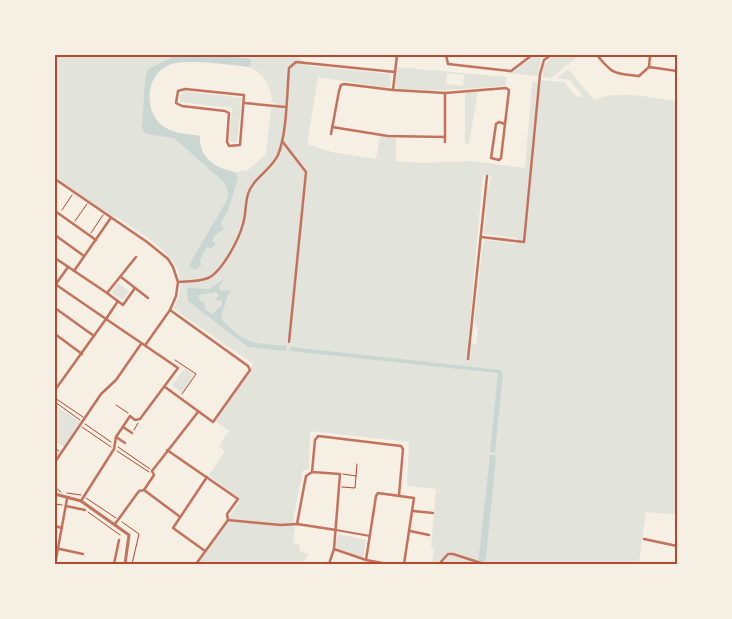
<svg xmlns="http://www.w3.org/2000/svg" width="732" height="619" viewBox="0 0 732 619" font-family="Raleway,sans-serif">
<style>
.green{fill:#e2e4dc;fill-rule:evenodd}
.water{fill:#c9d6d2;fill-rule:evenodd}
.lines{fill:none;stroke-linecap:round;stroke-linejoin:round}
.path{stroke:#b5482f;stroke-width:1}
.pedestrian{stroke:#c5725c;stroke-width:2}
.minor{stroke:#c5725c;stroke-width:2.5}
.tertiary{stroke:#c5725c;stroke-width:3}
.neatline{fill:none;stroke:#b5482f;stroke-width:2}
</style>
<rect width="100%" height="100%" fill="#f6efe4"/>
<g class="green">
<path d="M55,55h241l13,11 81,8 1,10 -3,4 -70,-11 -11,67 25,8 44,7 4,-23 16,2v23l26,2 48,-2 55,7 7,-86 6,-1 -1,6h3l1,-7 23,2 12,14 8,2 -14,-18 -13,-2 11,-9 26,31c24,-11 57,-2 83,1v414l-31,-3 -7,52h-207l2,-15 -3,-1 5,-59 -29,-3 2,-44 -99,-11 -1,39h-6l-11,55 3,1 -2,17 6,1 1,8 9,2 -7,10h-105l44,-64 -32,-25 16,-24 -6,-5 8,-13 3,-1 -16,-12 8,-9 31,-47 -80,-56c27,-45 -24,-68 -56,-91l-9,-2 -3,-5 -1,2 -49,-35zM188,56l62,7v4c14,8 22,19 22,36h4l-1,5h-4l-5,46 -18,16 -13,2 2,5 -33,-16 -6,-10 -48,-31 -4,-32 14,-23zM483,175l9,1 -5,15 -3,43 33,4 -1,6 -30,-4 -3,3 -9,80 4,6 -2,15 -8,-1z"/>
<path d="M532,55h12l-3,3 -3,18 -32,-3z"/>
<path d="M554,55h26l-29,23 -9,-1 1,-11z"/>
<path d="M397,67l110,10 -1,9 -75,5 -33,-2 -3,-4zM447,73l17,2 -1,11 -17,-2z"/>
<path d="M185,91l57,7 -5,44 -3,1 -5,-3 3,-32 -52,-6 -1,-6z"/>
<path d="M478,91l-9,54 -4,-1v-52z"/>
<path d="M118,283l11,8 -7,9 -11,-8z"/>
<path d="M185,368l9,7 -12,18 -10,-8z"/>
<path d="M55,405l25,17 -16,25 -9,-6z"/>
<path d="M338,534l28,6 -3,18 -28,-11z"/>
</g>
<g class="water">
<path d="M177,55h42l32,4 -1,8c-18,-2 -65,-9 -81,-2 -25,10 -26,50 -3,63 10,6 24,6 34,8 -1,22 15,32 35,36l3,6 -9,30 -8,15 1,4 4,1 -11,7 -3,6 4,3 -5,4 -4,-1 -7,13 1,6 -7,4 -5,-5 38,-65 1,-8 -3,-9 -51,-45 -28,-4 -4,-5 3,-50 3,-10z"/>
<path d="M224,279l-5,8 1,4 9,-1 2,2 -3,2 -7,24c24,27 32,25 65,28v5l-38,-4 -60,-46 -1,-13 22,1zM217,292l2,4 -5,4 8,1v4l-10,9 -7,-5 -1,-7 -4,-1 -2,-6z"/>
<path d="M291,347l209,23 3,4 -8,78h-5l8,-79 -208,-22z"/>
<path d="M490,455h5l1,4 -10,98 -2,7h-6z"/>
</g>
<g class="lines">
<g class="path">
<path d="M62,210l10,-15"/>
<path d="M75,221l12,-17"/>
<path d="M91,233l12,-18"/>
<path d="M175,360l21,14 -14,20"/>
<path d="M55,398l28,19"/>
<path d="M55,402l25,18"/>
<path d="M116,405l12,8"/>
<path d="M85,424l26,18"/>
<path d="M82,427l29,20"/>
<path d="M134,430l4,-7"/>
<path d="M118,447l32,22"/>
<path d="M55,448l4,3"/>
<path d="M117,451l32,21"/>
<path d="M343,474l13,2"/>
<path d="M55,487l6,5"/>
<path d="M342,487l13,1 2,-24"/>
<path d="M67,493l14,2"/>
<path d="M86,498l30,20"/>
<path d="M55,504l7,1"/>
<path d="M88,512l32,23"/>
<path d="M122,522l17,12 -7,30"/>
</g>
<path class="pedestrian" d="M336,530l34,6"/>
<g class="minor">
<path d="M446,55l2,9 63,7 21,-16"/>
<path d="M597,55c16,20 17,18 42,21l10,-9"/>
<path d="M649,67l28,4"/>
<path d="M649,67l1,-12"/>
<path d="M185,89l59,6 -4,50 -11,1 -2,-4 2,-29 -4,-2 -43,-5 -6,-3 2,-12z"/>
<path d="M393,90l4,-35"/>
<path d="M445,93l61,-5 3,2 -8,68 -2,2 -8,-2 5,-34 3,-2 6,2"/>
<path d="M245,103l40,4"/>
<path d="M332,127l56,9 57,1"/>
<path d="M331,134l8,-43 2,-6 3,-1 49,6 52,3v49"/>
<path d="M282,141l24,31 -17,170"/>
<path d="M55,179l92,63 21,17 5,8 5,15 -2,14 -6,14 -24,34"/>
<path d="M55,211l41,29"/>
<path d="M55,235l29,21"/>
<path d="M481,237l43,5 16,-168 4,-14 7,-5"/>
<path d="M55,258l52,35 29,-36"/>
<path d="M74,271l36,-52"/>
<path d="M121,277l27,21"/>
<path d="M178,282c10,-1 21,0 30,-4 14,-6 31,-39 35,-54 3,-9 2,-20 5,-30 5,-16 23,-24 30,-39 9,-21 9,-63 11,-87l7,-6 99,10"/>
<path d="M55,284l51,35 -51,71"/>
<path d="M56,284l12,-17"/>
<path d="M107,293l16,12 12,-17"/>
<path d="M55,308l39,28"/>
<path d="M55,334l27,20"/>
<path d="M468,359l19,-183"/>
<path d="M165,387l48,35 37,-52 -2,-4 -78,-56"/>
<path d="M123,427l9,6"/>
<path d="M116,437l9,6"/>
<path d="M167,450l71,49 -11,15 1,6"/>
<path d="M55,462l46,-68 15,-14 25,-36"/>
<path d="M312,472l3,-32 3,-4 83,10 2,3 -4,46"/>
<path d="M144,490l35,26"/>
<path d="M81,501l33,-52 2,-12 14,-21 5,4 5,-1 38,-51 -72,-49 12,-18"/>
<path d="M66,506l19,4"/>
<path d="M413,511l20,2"/>
<path d="M115,524l24,-33 5,-1 10,-15 -2,-4 46,-59"/>
<path d="M297,524l9,-48 6,-4 28,2 -6,75 32,11 22,4"/>
<path d="M55,526l7,2"/>
<path d="M410,531l19,4"/>
<path d="M644,539l33,7"/>
<path d="M55,548l28,6"/>
<path d="M205,551l-32,-23 34,-51"/>
<path d="M56,559l11,-60"/>
<path d="M366,560l10,-64 2,-3 36,5 -10,66"/>
<path d="M114,564l5,-24"/>
<path d="M196,564l32,-44 53,5 16,-1 39,6"/>
<path d="M329,564l5,-15"/>
<path d="M439,564l9,-10h5l31,10"/>
</g>
<path class="tertiary" d="M55,494l26,7 48,34 -4,29"/>
</g>
<rect width="732" height="619" fill="none" stroke="#f6efe4" stroke-width="112"/>
<rect x="56" y="56" width="620" height="507" class="neatline"/>
</svg>
